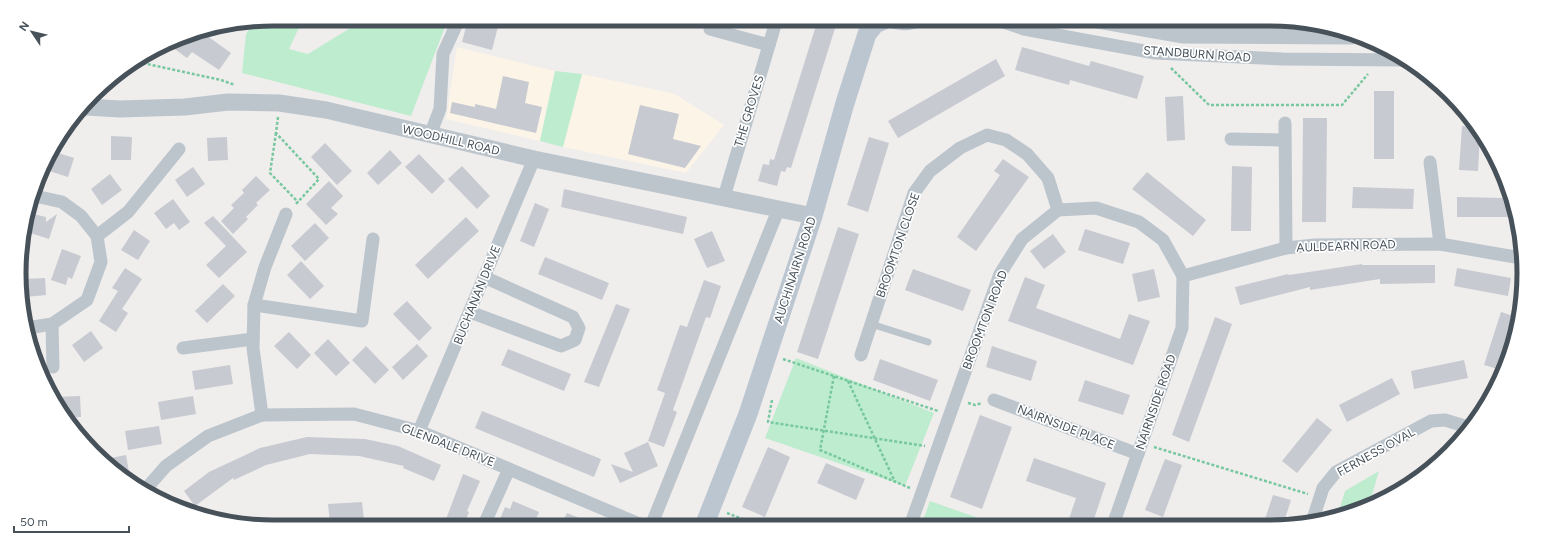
<svg xmlns="http://www.w3.org/2000/svg" width="1543" height="546" viewBox="0 0 1543 546" font-family="Figtree,sans-serif">
<style>
.commercial{fill:#fbf4e7}
.green{fill:#bdecce}
.building{fill:#c7cad0}
.lines{fill:none;stroke-linecap:round;stroke-linejoin:round}
.path{stroke:#77c89f;stroke-width:2.5;stroke-dasharray:3 2;stroke-linecap:butt}
.service{stroke:#bcc5cc;stroke-width:7}
.minor{stroke:#bcc5cc;stroke-width:13}
.tertiary{stroke:#bcc5cc;stroke-width:17}
.secondary{stroke:#bcc6d1;stroke-width:19}
.labels{text-anchor:middle;dominant-baseline:central;stroke-width:3.5;stroke-linejoin:round;paint-order:stroke}
.street-label{font-size:12px;fill:#46515a;stroke:#fff}
.rim{fill:none;stroke:#46515a;stroke-width:5}
</style>
<rect width="100%" height="100%" fill="#f0eded"/>
<g class="commercial">
<path d="M457,47l98,24 -15,70 -94,-22z"/>
<path d="M582,74l93,20 49,31 -38,48 -123,-26z"/>
</g>
<g class="green">
<path d="M273,19h30l-14,30 19,5 49,-30 4,-5h87l-37,97 -169,-43 4,-39 7,-11z"/>
<path d="M555,71l27,3 -19,73 -23,-6z"/>
<path d="M796,358l138,55 -29,73 -140,-48z"/>
<path d="M1379,471l-10,34 -31,9 7,-23z"/>
<path d="M930,501l68,24 -77,1z"/>
</g>
<g class="building">
<path d="M468,19h32l-8,31 -30,-8z"/>
<path d="M818,19l19,3 -46,146 -4,-1 -2,5 -4,-1 -4,15 -19,-5 5,-17 6,1 1,-6 4,1z"/>
<path d="M203,33l28,20 -12,17 -27,-18 -5,6 -19,-14 8,-6z"/>
<path d="M1022,47l67,19 2,-5 53,15 -7,23 -67,-19 -1,5 -54,-15z"/>
<path d="M996,59l9,17 -107,62 -10,-17z"/>
<path d="M503,76l26,6 -4,21 17,4 -6,26 -86,-20 2,-11 23,5v-3l21,5z"/>
<rect x="1374" y="91" width="20" height="68"/>
<path d="M1183,96l2,44 -18,1 -2,-44z"/>
<path d="M640,105l39,9 -6,25 28,7 -16,22 -57,-14z"/>
<path d="M1303,118h24l-1,104h-24z"/>
<path d="M1462,126l11,1 7,7 -2,37 -19,-1z"/>
<path d="M111,136l21,1 -1,23h-20z"/>
<path d="M227,137l1,23 -20,1 -1,-23z"/>
<path d="M869,137l20,6 -21,69 -21,-7z"/>
<path d="M325,143l27,28 -15,14 -26,-28z"/>
<path d="M390,150l12,13 -24,22 -11,-12z"/>
<path d="M52,151l22,7 -6,19 -25,-8 2,-9z"/>
<path d="M419,154l26,27 -13,13 -27,-27z"/>
<path d="M1003,159l26,18 -53,74 -19,-14 43,-62 -6,-4z"/>
<path d="M462,166l28,30 -13,13 -29,-30z"/>
<path d="M1232,166l20,1 -1,64h-20z"/>
<path d="M193,167l12,17 -18,13 -12,-17z"/>
<path d="M1147,172l59,48 -13,16 -61,-47z"/>
<path d="M110,174l12,16 -20,15 -11,-16z"/>
<path d="M256,176l14,14 -14,13 2,2 -12,12 2,2 -15,15 -12,-13 13,-13 -3,-3 13,-12 -2,-3z"/>
<path d="M329,181l14,15 -12,12 7,6 -12,11 -20,-21z"/>
<path d="M1353,187l61,2 -1,20 -61,-1z"/>
<path d="M564,189l123,28 -4,17 -122,-27z"/>
<path d="M1457,197l50,1 7,19h-57z"/>
<path d="M173,199l17,23 -11,8 -5,-7 -8,6 -12,-16z"/>
<path d="M535,203l14,6 -15,38 -14,-6z"/>
<path d="M29,213l17,4v5l11,-8 -8,25 -25,-8z"/>
<path d="M213,216l34,36 -28,26 -13,-13 20,-19 -22,-23z"/>
<path d="M466,217l13,14 -51,48 -13,-14z"/>
<path d="M315,223l14,15 -24,23 -14,-15z"/>
<path d="M838,227l21,7 -41,125 -21,-7z"/>
<path d="M1085,229l45,14 -7,21 -45,-14z"/>
<path d="M134,230l16,11 -12,19 -17,-10z"/>
<path d="M712,231l13,30 -18,7 -13,-29z"/>
<path d="M1053,234l13,18 -22,17 -14,-18z"/>
<path d="M62,249l19,7 -9,23 -4,-2 -2,8 -15,-5z"/>
<path d="M545,257l64,26 -7,17 -64,-26z"/>
<path d="M301,261l23,25 -14,13 -23,-24z"/>
<path d="M1362,264v1h73v18l-55,1v-5l-70,11v-3l-70,18 -5,-18 53,-13 1,1z"/>
<path d="M125,268l17,11 -20,30 6,4 -12,19 -17,-11 19,-30 -6,-3z"/>
<path d="M1457,268l54,10 -3,18 -54,-10z"/>
<path d="M913,269l58,21 -8,21 -58,-21z"/>
<path d="M1154,269l6,28 -22,5 -6,-28z"/>
<path d="M1025,277l20,8 -9,23 84,31 9,-25 21,7 -17,44 -125,-44z"/>
<path d="M45,278l1,17 -21,2 -1,-18z"/>
<path d="M704,280l17,6 -11,32 -4,-1 -33,93 4,2 -13,35 -16,-6 17,-48 -8,-3 23,-65 7,2z"/>
<path d="M223,284l12,12 -28,27 -12,-12z"/>
<path d="M407,301l25,27 -13,13 -26,-27z"/>
<path d="M616,304l14,5 -31,78 -15,-5z"/>
<path d="M1501,312l16,5 -1,8 -15,45 -17,-5z"/>
<path d="M1215,317l17,7 -43,118 -17,-7z"/>
<path d="M91,331l12,17 -19,14 -12,-17z"/>
<path d="M289,332l22,23 -14,14 -23,-23z"/>
<path d="M328,339l22,24 -14,13 -22,-23z"/>
<path d="M417,344l11,12 -25,24 -11,-13z"/>
<path d="M366,346l23,24 -14,14 -23,-24z"/>
<path d="M992,346l45,15 -6,20 -45,-14z"/>
<path d="M508,349l63,25 -7,17 -63,-26z"/>
<path d="M880,359l58,21 -8,21 -57,-21z"/>
<path d="M1464,360l4,18 -54,11 -3,-18z"/>
<path d="M230,365l3,19 -38,6 -3,-19z"/>
<path d="M1392,378l8,16 -53,28 -8,-17z"/>
<path d="M1085,380l45,15 -7,20 -45,-14z"/>
<path d="M80,396l1,21 -16,1 -11,-21z"/>
<path d="M193,396l3,18 -35,6 -3,-18z"/>
<path d="M482,411l119,48 -7,18 -119,-49z"/>
<path d="M980,415l32,12 -30,82 -32,-12z"/>
<path d="M1317,418l15,12 -35,43 -15,-12z"/>
<path d="M159,426l3,18 -34,6 -3,-19z"/>
<path d="M307,437l58,2 33,7 43,19 -7,16 -31,-13 1,-2 -45,-10 -49,-2 -44,11 -32,15 -1,-2 -38,28 -11,-15 25,-19 51,-24z"/>
<path d="M648,442l10,24 -38,17 -9,-19 22,8 -9,-19z"/>
<path d="M768,447l22,10 -25,60 -23,-10z"/>
<path d="M126,455l5,28 -25,-24z"/>
<path d="M1034,458l72,25 -14,42h-25l9,-27 -50,-17z"/>
<path d="M1165,459l17,6 -19,52 -18,-7z"/>
<path d="M826,463l39,16 -9,21 -39,-17z"/>
<path d="M463,474l17,7 -13,30 2,1 -6,15h-7l-11,-5z"/>
<path d="M1273,495l18,5 -8,25h-20z"/>
<path d="M513,501l26,11 -6,14 -30,1 2,-6 -5,-2 5,-12 5,2z"/>
<path d="M362,502l2,18 -34,3 -2,-19z"/>
<path d="M567,513l32,13h-38z"/>
</g>
<g class="lines">
<g class="path">
<path d="M138,62l83,18 14,5"/>
<path d="M1171,68l38,37h133l26,-31"/>
<path d="M278,117l-2,16 43,46 -24,26"/>
<path d="M276,133l-6,40 28,29"/>
<path d="M783,359l155,52"/>
<path d="M834,376l-14,74 90,38"/>
<path d="M848,381l47,101"/>
<path d="M772,400l-4,22 157,24"/>
<path d="M968,403l7,2 7,-2"/>
<path d="M1154,447l154,47"/>
<path d="M727,513l33,13"/>
</g>
<path class="service" d="M871,324l57,18"/>
<g class="minor">
<path d="M995,19l29,10 131,24 128,6 119,1"/>
<path d="M710,29l59,16"/>
<path d="M1285,123l1,125"/>
<path d="M430,135l10,-26 3,-55 16,-35"/>
<path d="M1231,139l53,1"/>
<path d="M1430,162l10,82"/>
<path d="M724,197l51,-172"/>
<path d="M97,236l31,-24 51,-63"/>
<path d="M1183,276l103,-28 29,-3 125,-1 81,14"/>
<path d="M254,305l108,16 11,-82"/>
<path d="M470,312l91,34 14,-6 4,-12 -6,-11 -89,-40"/>
<path d="M52,324l1,43"/>
<path d="M27,328l25,-4 35,-24 14,-38 -4,-26 -16,-20 -19,-14 -27,-6"/>
<path d="M183,348l70,-9"/>
<path d="M861,355l53,-162 16,-22 30,-23 27,-13 19,5 21,14 21,24 10,32"/>
<path d="M994,400l144,54"/>
<path d="M262,415l-9,-67 1,-43 11,-38 21,-53"/>
<path d="M419,431l115,-272"/>
<path d="M145,490l21,-24 42,-30 54,-21 92,-1 65,17 225,95"/>
<path d="M1312,522l11,-34 13,-16 95,-51 14,-1 23,7"/>
<path d="M1113,525l69,-197 1,-52"/>
<path d="M651,526l128,-318"/>
<path d="M910,526l90,-252 22,-35 36,-29 38,-2 43,14 24,18 20,36"/>
<path d="M483,527l26,-58"/>
</g>
<g class="tertiary">
<path d="M889,19c9,2 18,5 27,0"/>
<path d="M1091,19l91,16 170,1"/>
<path d="M86,107l34,2 65,-2 43,-5 51,1 47,7 208,49 279,57"/>
</g>
<path class="secondary" d="M704,526l44,-112 65,-198 32,-113 22,-69 8,-10 11,-5"/>
</g>
<g class="labels">
<g class="street-label">
<text transform="translate(1197 54) rotate(4)">STANDBURN ROAD</text>
<text transform="translate(749 111) rotate(-73)">THE GROVES</text>
<text transform="translate(451 140) rotate(13)">WOODHILL ROAD</text>
<text transform="translate(898 245) rotate(-71)">BROOMTON CLOSE</text>
<text transform="translate(1346 246) rotate(-2)">AULDEARN ROAD</text>
<text transform="translate(795 270) rotate(-72)">AUCHINAIRN ROAD</text>
<text transform="translate(477 295) rotate(-68)">BUCHANAN DRIVE</text>
<text transform="translate(985 320) rotate(-69)">BROOMTON ROAD</text>
<text transform="translate(1156 402) rotate(-71)">NAIRNSIDE ROAD</text>
<text transform="translate(1066 427) rotate(21)">NAIRNSIDE PLACE</text>
<text transform="translate(448 445) rotate(21)">GLENDALE DRIVE</text>
<text transform="translate(1376 452) rotate(-29)">FERNESS OVAL</text>
</g>
</g>
<path d="M0 0H1543V546H0ZM273 26H1270A247 247 0 0 1 1517 273V273A247 247 0 0 1 1270 520H273A247 247 0 0 1 26 273V273A247 247 0 0 1 273 26Z" fill="#fff" fill-rule="evenodd"/>
<path class="rim" d="M273 26H1270A247 247 0 0 1 1517 273V273A247 247 0 0 1 1270 520H273A247 247 0 0 1 26 273V273A247 247 0 0 1 273 26Z"/>
<g transform="translate(32 32) rotate(305)" stroke="#ffffff" stroke-width="3" paint-order="stroke">
<path d="M0-3L7 15L0 10L-7 15Z" fill="#46515a"/>
<text y="-6" font-size="11" font-weight="bold" text-anchor="middle" fill="#46515a">N</text>
</g>
<path d="M14 526v6h115v-6" fill="none" stroke="#46515a" stroke-width="2"/>
<text x="20" y="526" font-size="12" fill="#46515a" stroke="#ffffff" stroke-width="3" paint-order="stroke">50 m</text>
</svg>
